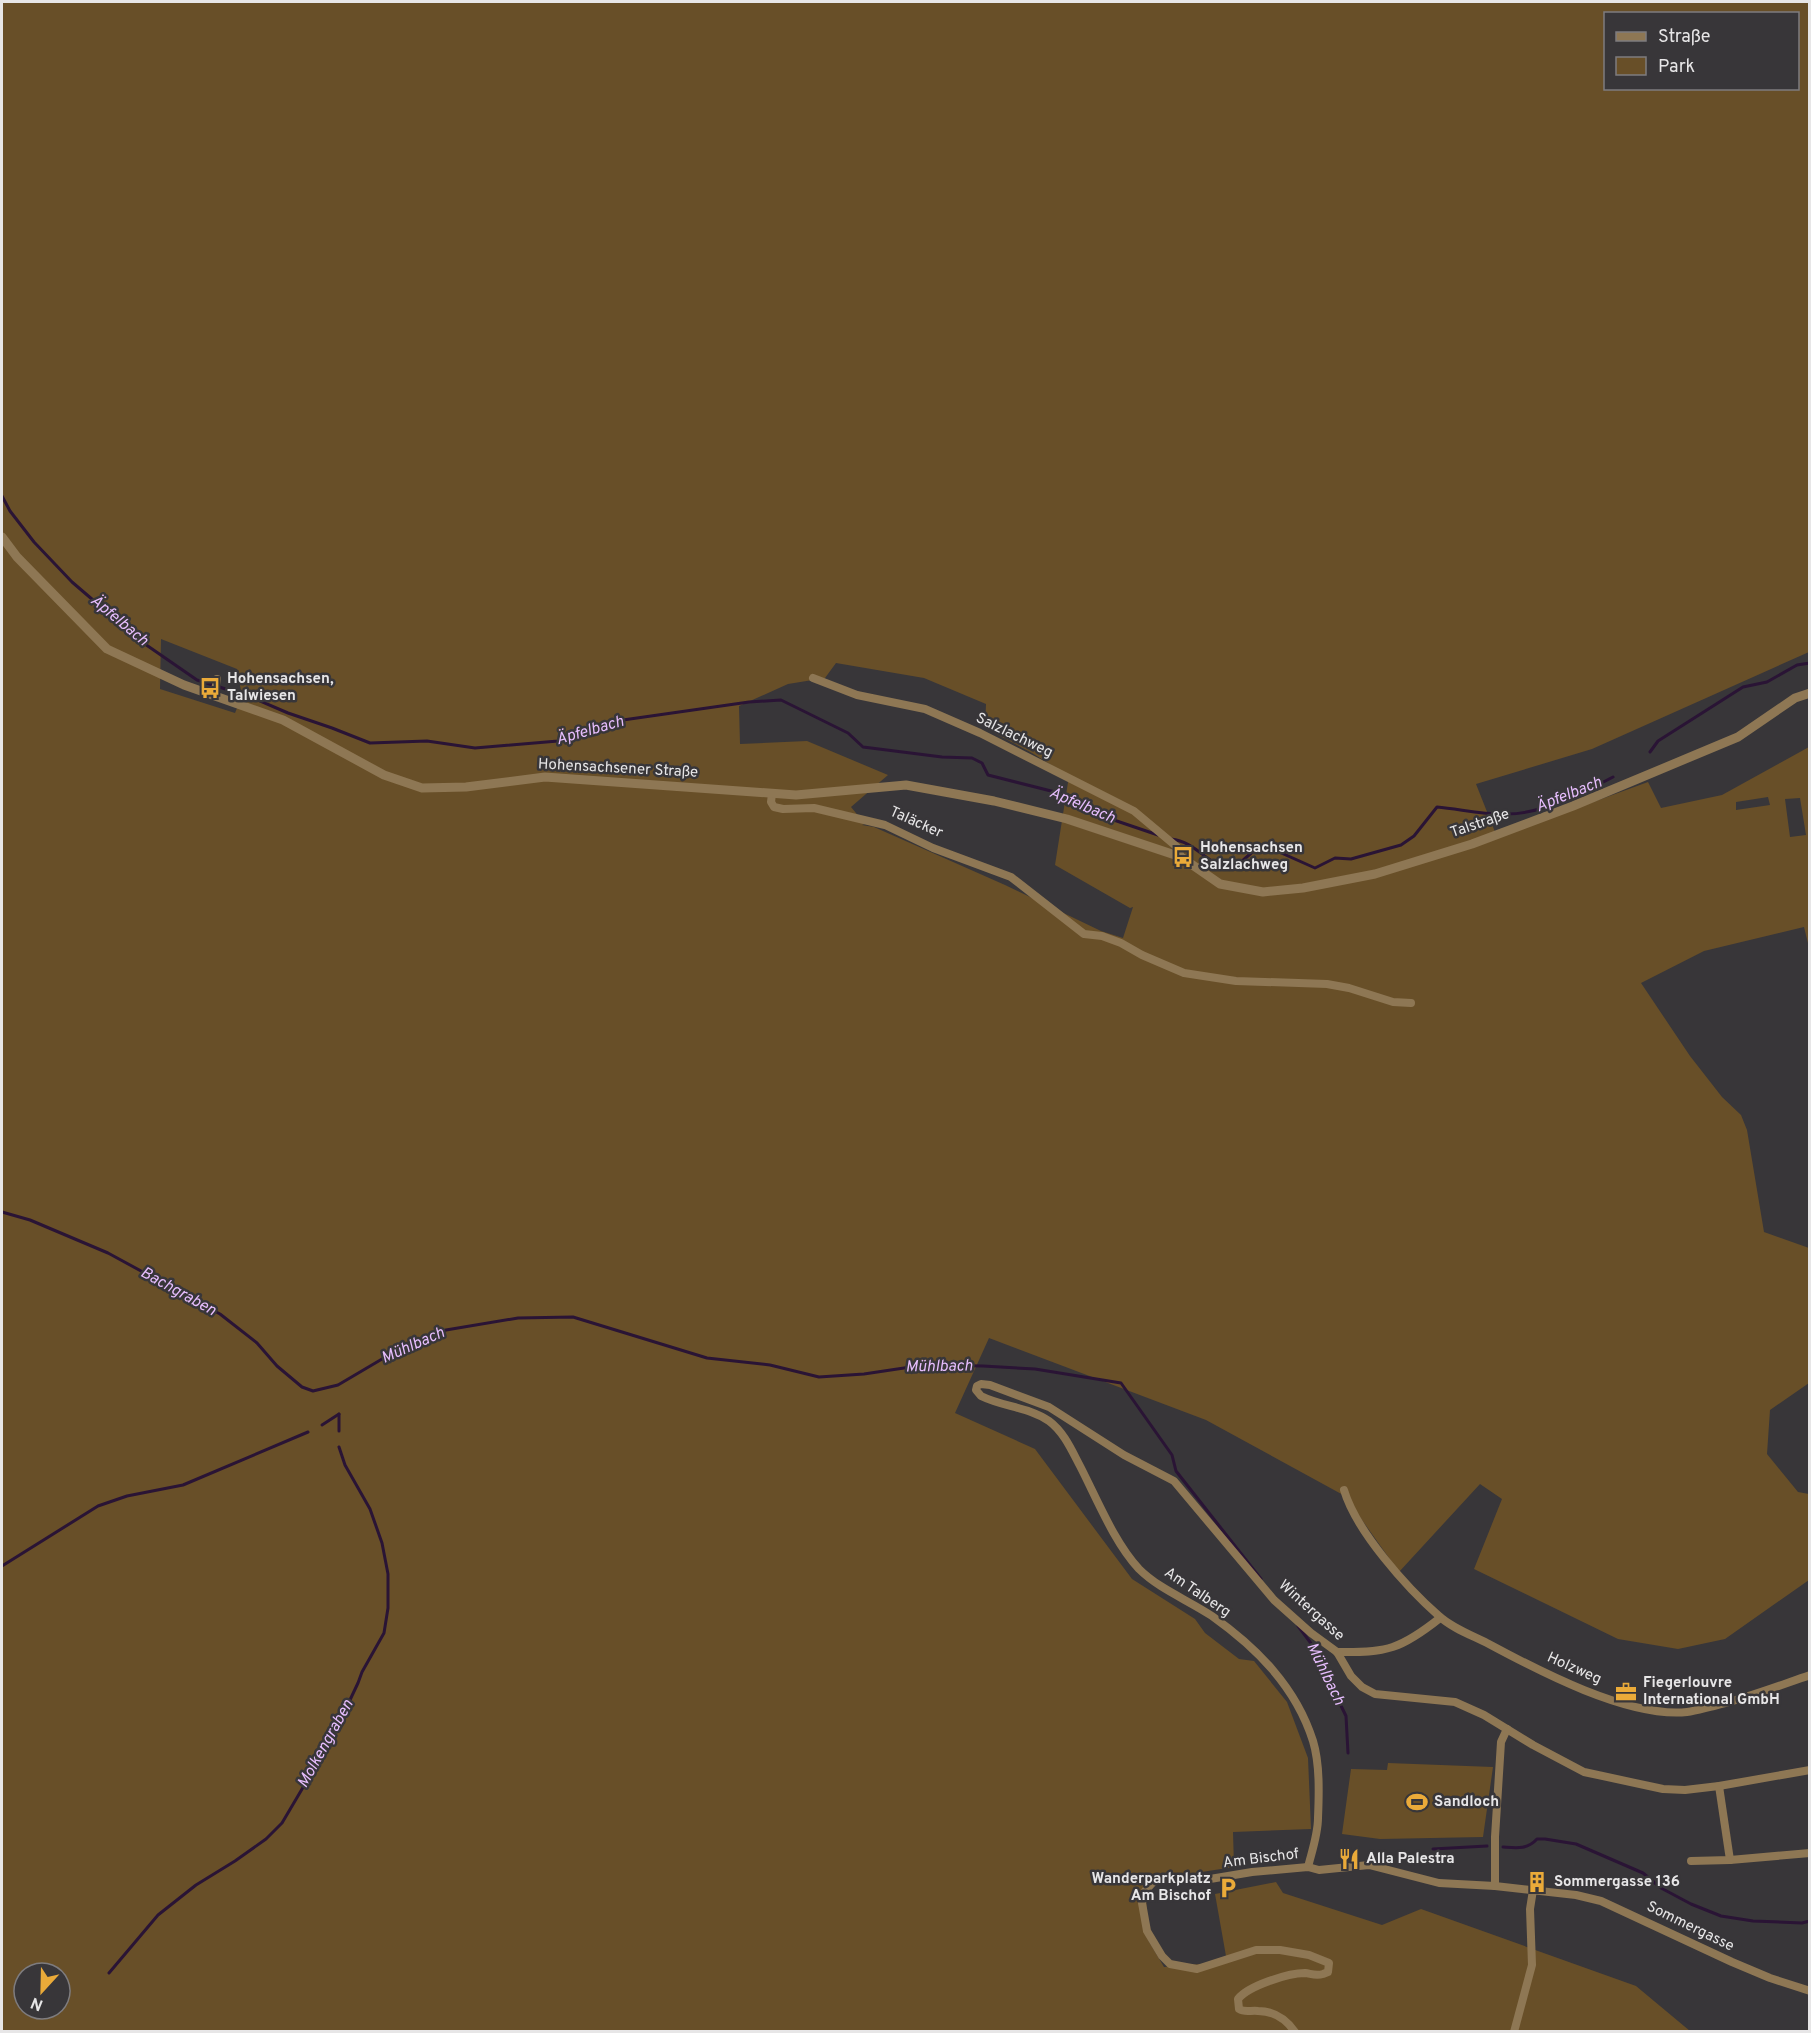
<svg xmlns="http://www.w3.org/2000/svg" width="1811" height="2033" viewBox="0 0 1811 2033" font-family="Overpass,sans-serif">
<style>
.green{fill:#684f28;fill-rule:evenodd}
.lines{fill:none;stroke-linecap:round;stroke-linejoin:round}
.stream{stroke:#2a1435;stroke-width:3}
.minor{stroke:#8e7754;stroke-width:8}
.tertiary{stroke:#8e7754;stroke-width:9}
.labels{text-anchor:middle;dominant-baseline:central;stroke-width:5;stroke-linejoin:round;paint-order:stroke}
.poi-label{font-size:15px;font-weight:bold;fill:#e7e6e7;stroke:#383639;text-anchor:start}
.street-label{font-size:15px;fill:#e7e6e7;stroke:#383639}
.water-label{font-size:16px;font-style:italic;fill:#e6bdfd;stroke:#383639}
</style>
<rect width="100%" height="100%" fill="#383639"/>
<g class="green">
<path d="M2,2h1807v650l-217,97 -116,35 21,53 151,-55 13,26 61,-13 87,-48v200l-5,-20 -100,24 -63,32 49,73 32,41 19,18 6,15 17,102 45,16v135l-39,27 -3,44 31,38 11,2v86l-84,59 -47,10 -60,-10 -144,-70 28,-70 -22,-15 -81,88 -54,-76 -139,-76 -217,-82 -34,75 80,36 97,130 63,40 10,14 34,26 15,2 33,41 21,56 3,71 -78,3 1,35 -78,12 -10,17 2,44 16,27 38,-3 24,-8 -11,-62 61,-12 7,11 99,32 39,-16 215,77 54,45h-1688zM1606,14h192v74h-192zM161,639l76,30 5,27 -7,17 -75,-24zM836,663l88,15 62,26 -1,24 47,25 37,23 -14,89 75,43 3,-1 -10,31 -22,-7 -96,-46 -131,-58 -12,-2 3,-1 -14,-17 37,-32 -81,-34 -67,3 -1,-38 49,-22 37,-6zM1768,797l2,8 -34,5v-8zM1800,798l6,37 -16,2 -5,-38zM24,1973h36v36h-36z"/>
<path d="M1388,1763l105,4 -10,70 -103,2 -38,-5 9,-65 36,1z"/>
</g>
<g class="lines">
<g class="stream">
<path d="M2,496l8,15 24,31 38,40 70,60 55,38 54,17 37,16 44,15 38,15 57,-2 48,7 83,-7 65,-21 126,-18 32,-2 67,33 15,14 79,10 30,1 10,5 6,12 75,19 42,23 53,18"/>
<path d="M1650,752l8,-11 85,-54 24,-5 30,-17 13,-2"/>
<path d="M1171,839c27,3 38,29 62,30l24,-21 9,-2 49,22 20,-10 16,1 50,-14 13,-9 23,-29c23,2 47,8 70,7 35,0 76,-21 106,-37"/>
<path d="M2,1212l28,8 78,33 112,61 37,29 20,23 25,21 11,4 25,-6 61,-36 47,-19 72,-12 55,-1 134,41 63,7 49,12 45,-3 60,-9 59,1 52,3 86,14 51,72 4,16 85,108"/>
<path d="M322,1425l17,-11"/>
<path d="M339,1431v-17"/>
<path d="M2,1566l96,-60 29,-10 56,-11 125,-53"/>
<path d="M1298,1626l12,16 36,74 2,37"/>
<path d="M1503,1847c13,1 24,3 34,-8h8l31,5 67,29 18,15 30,16 30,12 32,5 49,2 8,-2"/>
<path d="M1433,1849l54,-3"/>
<path d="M109,1973l49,-58 38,-30 39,-24 31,-22 16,-16 49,-83 27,-57 4,-11 22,-39 4,-25v-34l-6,-31 -12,-34 -25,-44 -6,-18"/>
</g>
<g class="minor">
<path d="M813,678l44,17 68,14 55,24 154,78 43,36 4,10"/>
<path d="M214,696l3,-17"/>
<path d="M772,794l-1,8 3,5 9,2 31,-1 71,17 48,23 78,29 73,57 18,2 19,7 21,12 42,18 52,8 91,3 22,4 44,14 18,1"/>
<path d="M1344,1490c12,41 63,98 95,126 13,12 32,19 48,27 52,28 141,75 200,69 9,-1 18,-4 27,-6 33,-8 64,-20 96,-31"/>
<path d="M1337,1652c50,1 64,-3 103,-34"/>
<path d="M1719,1786l11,74"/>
<path d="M1691,1861l39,-1 80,-7"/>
<path d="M1308,1867c4,-16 10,-33 10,-49 1,-24 2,-54 -5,-77 -17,-54 -56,-93 -101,-125 -24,-16 -53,-27 -73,-47 -25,-27 -42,-70 -59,-103 -8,-15 -16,-34 -31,-45 -20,-14 -46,-14 -68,-25l-5,-6 1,-4 4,-2 9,1 59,22 75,48 50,26 100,119 37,33 26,19 14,24 11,11 13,7 80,8 29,13 49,30 51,27 79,17 22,1 34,-4 91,-16"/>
<path d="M1495,1886v-49l6,-95 6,-13"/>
<path d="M1295,2032c-9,-13 -22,-21 -37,-21 -7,-1 -13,2 -19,-2l-1,-10c10,-13 50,-26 67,-26 7,1 11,3 18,1l5,-2 1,-9 -20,-8 -29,-5h-24l-59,19 -27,-5 -8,-8 -15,-25 -5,-28 3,-12 10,-11 11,-1 38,1 48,-8 56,-5 11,3 50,-5 70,18 56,3 81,9 25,6 131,61 38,16 40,13"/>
<path d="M1514,2032l18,-67 -2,-56 3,-19"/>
</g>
<path class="tertiary" d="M2,537l15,20 90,92 77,36 99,35 101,55 38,13 44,-1 79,-10 251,18 110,-10 88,16 73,18 114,38 39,27 43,8 40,-4 72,-14 97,-30 101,-38 165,-69 57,-39 15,-5"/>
</g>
<defs>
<symbol id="bus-bare" viewBox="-9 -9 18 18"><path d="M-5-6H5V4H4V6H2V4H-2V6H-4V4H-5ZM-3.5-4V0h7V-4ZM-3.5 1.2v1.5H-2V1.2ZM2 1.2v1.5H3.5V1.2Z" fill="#eaaa39" stroke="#383639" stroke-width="2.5" paint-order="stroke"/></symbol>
<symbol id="office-bare" viewBox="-9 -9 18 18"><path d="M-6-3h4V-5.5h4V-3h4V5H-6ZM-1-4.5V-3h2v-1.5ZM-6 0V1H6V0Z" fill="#eaaa39" stroke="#383639" stroke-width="2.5" paint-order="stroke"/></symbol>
<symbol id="stadium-bare" viewBox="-9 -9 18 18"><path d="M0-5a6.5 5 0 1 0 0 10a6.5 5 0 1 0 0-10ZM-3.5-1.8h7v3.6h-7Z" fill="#eaaa39" stroke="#383639" stroke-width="2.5" paint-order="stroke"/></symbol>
<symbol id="restaurant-bare" viewBox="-9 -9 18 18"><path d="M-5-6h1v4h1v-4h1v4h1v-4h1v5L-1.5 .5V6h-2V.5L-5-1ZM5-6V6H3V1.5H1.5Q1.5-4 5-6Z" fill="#eaaa39" stroke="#383639" stroke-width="2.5" paint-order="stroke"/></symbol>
<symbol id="building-bare" viewBox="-9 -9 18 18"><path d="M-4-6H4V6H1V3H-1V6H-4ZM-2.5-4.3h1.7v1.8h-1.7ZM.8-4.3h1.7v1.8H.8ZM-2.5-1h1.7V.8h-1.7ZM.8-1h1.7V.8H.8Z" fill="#eaaa39" stroke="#383639" stroke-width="2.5" paint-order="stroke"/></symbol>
<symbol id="parking-bare" viewBox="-9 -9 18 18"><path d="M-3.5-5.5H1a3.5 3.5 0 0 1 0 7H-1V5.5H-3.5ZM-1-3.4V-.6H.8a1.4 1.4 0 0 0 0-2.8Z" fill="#eaaa39" stroke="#383639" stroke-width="2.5" paint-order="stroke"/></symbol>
</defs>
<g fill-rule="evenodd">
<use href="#bus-bare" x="195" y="673" width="30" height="30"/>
<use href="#bus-bare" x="1168" y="842" width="30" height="30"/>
<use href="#office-bare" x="1611" y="1677" width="30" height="30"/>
<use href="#stadium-bare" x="1402" y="1787" width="30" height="30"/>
<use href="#restaurant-bare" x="1334" y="1844" width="30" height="30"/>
<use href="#building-bare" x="1522" y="1867" width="30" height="30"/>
<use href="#parking-bare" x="1213" y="1873" width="30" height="30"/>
</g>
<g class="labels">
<g class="poi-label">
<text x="227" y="679">Hohensachsen,<tspan x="227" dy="17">Talwiesen</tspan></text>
<text x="1200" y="848">Hohensachsen<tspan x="1200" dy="17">Salzlachweg</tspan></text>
<text x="1643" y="1683">Fiegerlouvre<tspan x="1643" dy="17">International GmbH</tspan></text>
<text x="1434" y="1802">Sandloch</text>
<text x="1366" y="1859">Alla Palestra</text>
<text x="1211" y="1879" text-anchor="end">Wanderparkplatz<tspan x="1211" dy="17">Am Bischof</tspan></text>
<text x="1554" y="1882">Sommergasse 136</text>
</g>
<g class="street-label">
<text transform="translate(1014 736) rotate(26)">Salzlachweg</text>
<text transform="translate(618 769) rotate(3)">Hohensachsener Straße</text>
<text transform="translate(916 823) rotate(24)">Taläcker</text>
<text transform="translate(1480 824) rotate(-19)">Talstraße</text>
<text transform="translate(1197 1593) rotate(34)">Am Talberg</text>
<text transform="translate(1311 1611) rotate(42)">Wintergasse</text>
<text transform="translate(1574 1669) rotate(24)">Holzweg</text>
<text transform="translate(1261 1859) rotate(-7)">Am Bischof</text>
<text transform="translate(1690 1927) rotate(26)">Sommergasse</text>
</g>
<g class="water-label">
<text transform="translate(119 621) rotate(40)">Äpfelbach</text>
<text transform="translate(590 731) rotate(-16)">Äpfelbach</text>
<text transform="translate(1569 795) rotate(-22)">Äpfelbach</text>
<text transform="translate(1082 806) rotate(23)">Äpfelbach</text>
<text transform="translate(178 1292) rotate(29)">Bachgraben</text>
<text transform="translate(413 1346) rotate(-24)">Mühlbach</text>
<text transform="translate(939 1367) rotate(-1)">Mühlbach</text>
<text transform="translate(1325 1674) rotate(64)">Mühlbach</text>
<text transform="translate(326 1744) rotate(-61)">Molkengraben</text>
</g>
</g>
<rect width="1811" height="2033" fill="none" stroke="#e7e6e7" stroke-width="6"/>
<rect x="1604" y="12" width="195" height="78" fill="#383639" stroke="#7e7c7f" stroke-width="1.5"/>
<rect x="1616" y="32" width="30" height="9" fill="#8e7754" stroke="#7e7c7f" stroke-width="1.5"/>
<text x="1658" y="42" font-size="18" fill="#e7e6e7">Straße</text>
<rect x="1616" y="57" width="30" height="18" fill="#684f28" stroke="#7e7c7f" stroke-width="1.5"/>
<text x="1658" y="72" font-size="18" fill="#e7e6e7">Park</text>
<g transform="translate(42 1991) rotate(202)"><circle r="28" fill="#383639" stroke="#7e7c7f" stroke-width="1.5"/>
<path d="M0-4.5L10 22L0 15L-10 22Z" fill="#eaaa39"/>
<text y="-9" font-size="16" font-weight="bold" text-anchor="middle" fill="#e7e6e7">N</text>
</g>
</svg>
